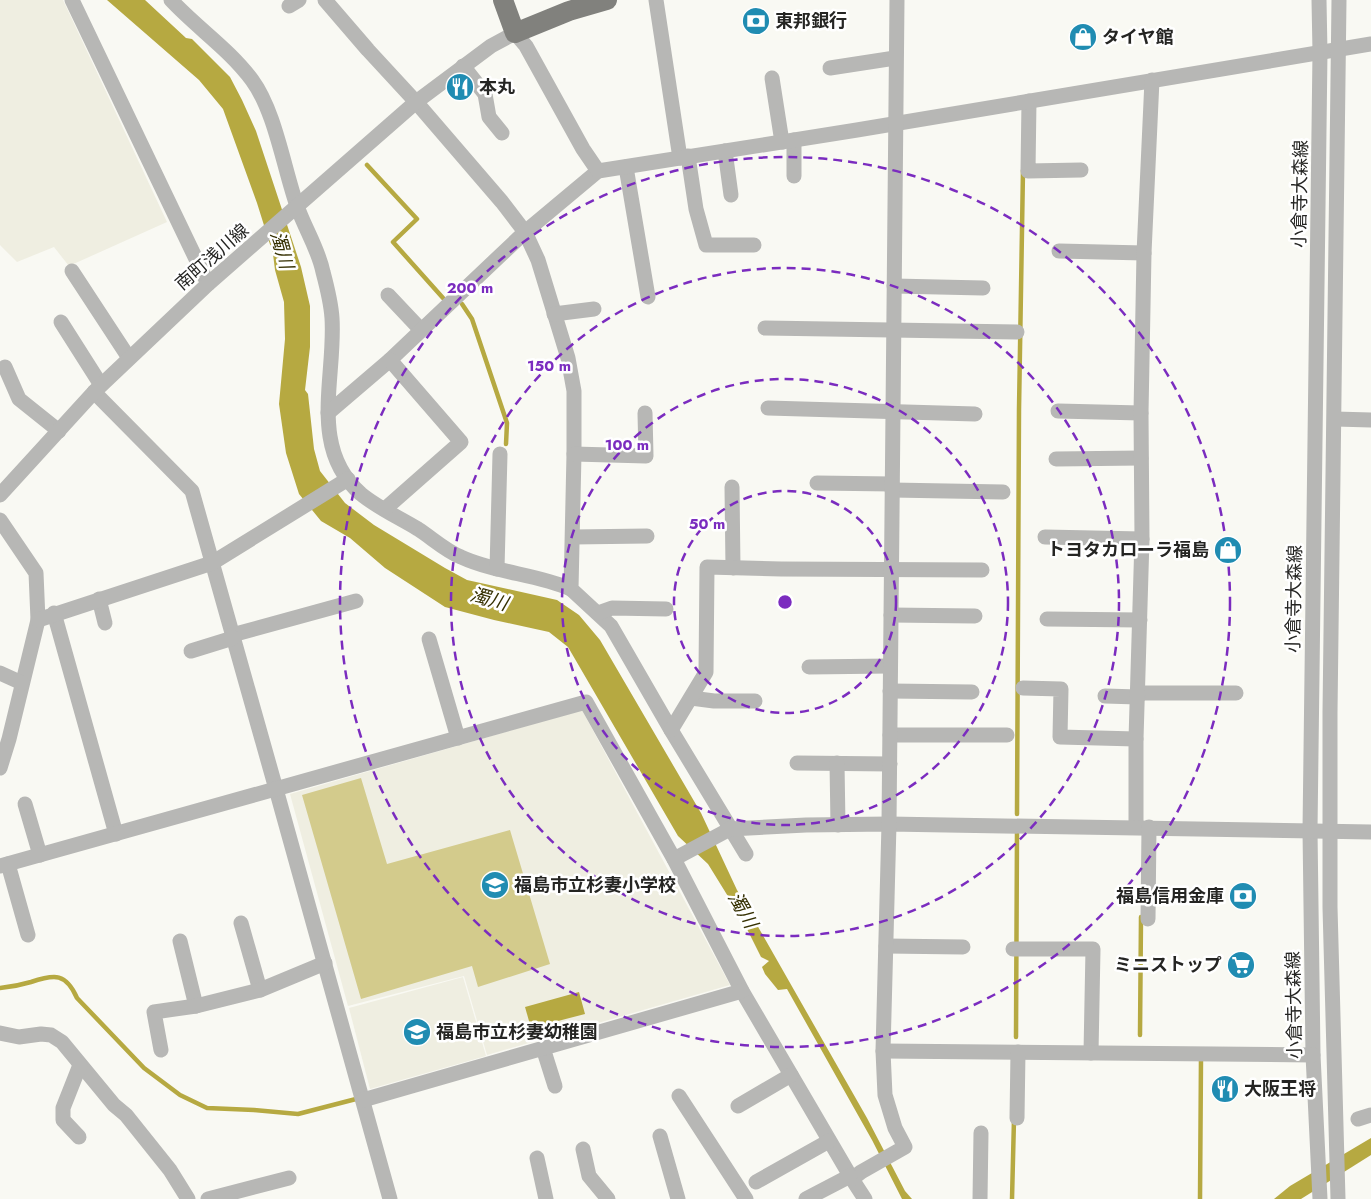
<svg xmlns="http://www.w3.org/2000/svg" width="1371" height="1199" viewBox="0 0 1371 1199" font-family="Jost,'Noto Sans JP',sans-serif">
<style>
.built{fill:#efeee1}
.green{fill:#d3cb8c}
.water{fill:#b6a941}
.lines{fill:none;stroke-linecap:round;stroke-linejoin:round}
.stream{stroke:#b6a941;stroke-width:4.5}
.minor{stroke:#b7b7b5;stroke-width:15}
.major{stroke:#81817d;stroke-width:20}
.ring{fill:none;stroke:#7b2cbf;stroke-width:2.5;stroke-dasharray:9 6}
.labels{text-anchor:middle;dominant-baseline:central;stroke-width:5;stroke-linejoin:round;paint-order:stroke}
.poi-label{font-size:18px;font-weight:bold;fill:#252523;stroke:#fff;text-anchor:start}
.street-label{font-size:18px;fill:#252523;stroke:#fff}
.water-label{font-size:19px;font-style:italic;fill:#363103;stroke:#fff}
.centre{fill:#7b2cbf;stroke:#fff;stroke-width:2.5}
.ring-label{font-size:15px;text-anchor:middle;font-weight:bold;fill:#7b2cbf;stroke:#fff;stroke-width:5;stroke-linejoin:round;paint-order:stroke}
</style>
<rect width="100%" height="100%" fill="#f9f9f3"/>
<g class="built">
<path d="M0,0h63l104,222 -98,44 -15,-19 -37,15 -17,-17z"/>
<path d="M582,710l148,275 -243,70 -23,-79 -116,30 -58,-212z"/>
<path d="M463,977l23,79 -116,33 -21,-81z"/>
</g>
<path class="green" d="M361,778l26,86 123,-34 40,134 -72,23 -6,-21 -111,33 -59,-204z"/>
<g class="water">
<path d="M107,0h38l41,38 6,1 38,38 12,23 14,31 45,136 9,39v41l-5,43 3,4 6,55 6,22 25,32 29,22 71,43 22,12 90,20 22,15 21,25 101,173 36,77 130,228 38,73 7,8h-10l-30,-59 -85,-151 -9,1 -13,-16 -3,-7 7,-6 -8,-4 -19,-38 -34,-55 -30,-28 -110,-189 -19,-15 -55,-12 -49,-13 -60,-39 -35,-30 -29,-17 -22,-27 -13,-41 -7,-49 6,-65 -1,-37 -9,-32 -2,-16 -16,-51 -34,-94 -24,-29z"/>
<path d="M579,992l6,22 -54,14 -6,-21z"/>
<path d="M1371,1138v17l-70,44h-27l16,-13z"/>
</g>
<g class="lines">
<g class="stream">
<path d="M367,165l50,54 -24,23 50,56"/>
<path d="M462,304l10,15 35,104 -1,21"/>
<path d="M1017,814l2,-405 4,-239"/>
<path d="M0,988c10,-1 21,-3 31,-6 24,-8 35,-9 46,16l67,70 36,27 27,13 47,2 44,4 58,-15"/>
<path d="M1140,1035l1,-118"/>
<path d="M1016,1037l1,-205"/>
<path d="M1012,1199l2,-80"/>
<path d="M1200,1199l1,-142"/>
</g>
<g class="minor">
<path d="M72,0l136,284"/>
<path d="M171,0c26,28 58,49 81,80 23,31 32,89 45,126 8,23 21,42 26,66 4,15 8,31 9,46 4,59 -24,130 29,176 17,14 39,24 57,35 14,9 28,22 43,28 35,16 75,17 110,32"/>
<path d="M325,0l43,50 48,52 86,100 23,30 13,28 30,98 6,33v63l-3,135 40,37 60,104 75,124"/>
<path d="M656,0l24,158"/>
<path d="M1319,0l1,52 -10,778 3,225 7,144"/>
<path d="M289,6l10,-6"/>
<path d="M463,66l22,28 4,23 13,16"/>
<path d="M830,68l65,-10"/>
<path d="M772,78l10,64"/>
<path d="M1029,101l-1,70 53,-1"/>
<path d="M794,140v36"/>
<path d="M725,151l6,44"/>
<path d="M688,156l8,53 10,36h48"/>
<path d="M626,167l22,130"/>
<path d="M1059,251l85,2"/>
<path d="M72,271l57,87"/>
<path d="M894,286l89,2"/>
<path d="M388,295l33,35"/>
<path d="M554,314l40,-5"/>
<path d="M61,322l40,63"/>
<path d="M765,328l252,4"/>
<path d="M5,367l14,32 40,32"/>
<path d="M94,392l98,99 84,298 114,410"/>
<path d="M768,408l207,6"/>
<path d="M1058,411l83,2"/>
<path d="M328,413l62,-53 135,-128 73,-61 259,-41 514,-86"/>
<path d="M1335,419l36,1"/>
<path d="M574,454l72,2 -1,-43"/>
<path d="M1056,459l85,-1"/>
<path d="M817,483l75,1"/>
<path d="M732,487l1,81"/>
<path d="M892,490l111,2"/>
<path d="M0,495l94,-103 114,-108 208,-182 75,-56 24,-13 11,13 57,103 15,22"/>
<path d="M385,509l76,-67 -71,-82"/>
<path d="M0,520l36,53 2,47 -29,119 -9,29"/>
<path d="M573,537l74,-1"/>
<path d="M1045,537l97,2"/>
<path d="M497,569l3,-115"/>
<path d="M99,599l6,24"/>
<path d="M54,613l62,221"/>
<path d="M598,613l14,-5 54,1"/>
<path d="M891,615l84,1"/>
<path d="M1047,619l93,1"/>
<path d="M38,620l174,-57 136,-84"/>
<path d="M232,635l124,-34"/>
<path d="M429,639l29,99"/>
<path d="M191,651l42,-13"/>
<path d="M809,667l81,-1"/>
<path d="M0,673l22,10"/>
<path d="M1023,688l38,1 -1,48 76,2"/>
<path d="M890,691l82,1"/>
<path d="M1138,693h98"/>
<path d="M1105,696l33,1"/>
<path d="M691,698l23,3h41"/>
<path d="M671,730l35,-58 1,-105 74,2 201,1"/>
<path d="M890,735h117"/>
<path d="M797,763l93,1"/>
<path d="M837,763l1,62"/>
<path d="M25,804l15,51"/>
<path d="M1136,827v-88l6,-200 -1,-126 3,-160 8,-173"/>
<path d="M674,859l56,-30 76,-4 83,-1 482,8"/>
<path d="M8,864l20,71"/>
<path d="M0,866l586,-164 88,157 68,132 110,188 13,20"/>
<path d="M1148,919l1,-92"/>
<path d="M241,923l19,67"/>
<path d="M180,941l16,65"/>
<path d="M886,946l77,1"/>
<path d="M1013,949h80l-2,104"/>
<path d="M0,1033l19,4 22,-3 10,1 11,7 52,63 12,10 44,55 18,29"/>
<path d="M543,1048l12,38"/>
<path d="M161,1050l-7,-38 42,-6 64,-16 65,-27"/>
<path d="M883,1051l430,4"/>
<path d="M679,1096l67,103"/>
<path d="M363,1100l379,-109"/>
<path d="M738,1106l53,-31"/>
<path d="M1017,1118l1,-66"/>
<path d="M1358,1119l13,-4"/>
<path d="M660,1136l18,63"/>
<path d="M79,1137l-16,-17v-12l17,-43"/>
<path d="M583,1149l6,27 19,23"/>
<path d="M537,1158l9,41"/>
<path d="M852,1179l9,-7 44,-25 -10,-19 -10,-33 -2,-44 6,-227 8,-824"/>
<path d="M756,1182l73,-41"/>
<path d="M208,1199l81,-21"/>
<path d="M806,1199l44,-23"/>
<path d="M980,1199l1,-66"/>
<path d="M1338,1199l-8,-292v-195l9,-712"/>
</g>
<path class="major" d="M503,0l12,33 54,-22 38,-11"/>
</g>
<g class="ring">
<circle cx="785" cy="602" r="111"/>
<circle cx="785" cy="602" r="223"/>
<circle cx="785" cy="602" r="334"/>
<circle cx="785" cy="602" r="445"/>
</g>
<defs>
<symbol id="bank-disc" viewBox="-11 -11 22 22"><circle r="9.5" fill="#208cb2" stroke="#fff"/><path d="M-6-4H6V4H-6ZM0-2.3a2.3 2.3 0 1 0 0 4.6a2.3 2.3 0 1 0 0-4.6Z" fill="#fff"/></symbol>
<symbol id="shop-disc" viewBox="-11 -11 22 22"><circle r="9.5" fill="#208cb2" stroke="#fff"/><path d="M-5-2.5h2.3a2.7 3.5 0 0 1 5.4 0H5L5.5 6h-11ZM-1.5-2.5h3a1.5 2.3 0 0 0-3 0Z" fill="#fff"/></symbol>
<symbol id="restaurant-disc" viewBox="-11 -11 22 22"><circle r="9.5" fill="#208cb2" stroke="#fff"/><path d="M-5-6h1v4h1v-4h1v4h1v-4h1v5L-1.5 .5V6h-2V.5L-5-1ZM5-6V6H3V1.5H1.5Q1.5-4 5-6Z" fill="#fff"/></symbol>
<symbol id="school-disc" viewBox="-11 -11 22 22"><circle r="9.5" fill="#208cb2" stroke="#fff"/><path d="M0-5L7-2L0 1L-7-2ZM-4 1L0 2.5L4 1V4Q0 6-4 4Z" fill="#fff"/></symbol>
<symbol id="supermarket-disc" viewBox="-11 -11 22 22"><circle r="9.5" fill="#208cb2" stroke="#fff"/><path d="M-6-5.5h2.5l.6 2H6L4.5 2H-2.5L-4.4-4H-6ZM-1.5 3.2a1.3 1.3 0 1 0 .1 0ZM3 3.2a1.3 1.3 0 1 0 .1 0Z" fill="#fff"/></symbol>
</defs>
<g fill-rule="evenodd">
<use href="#bank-disc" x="740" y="5" width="32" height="32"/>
<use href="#shop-disc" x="1067" y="21" width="32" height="32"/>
<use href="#restaurant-disc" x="444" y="71" width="32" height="32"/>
<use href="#shop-disc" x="1212" y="534" width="32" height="32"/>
<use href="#school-disc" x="479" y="869" width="32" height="32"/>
<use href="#bank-disc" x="1227" y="880" width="32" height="32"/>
<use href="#supermarket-disc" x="1225" y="949" width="32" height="32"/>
<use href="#school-disc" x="401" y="1016" width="32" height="32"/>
<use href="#restaurant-disc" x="1209" y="1073" width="32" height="32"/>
</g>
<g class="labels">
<g class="poi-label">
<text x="775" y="21">東邦銀行</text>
<text x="1102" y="37">タイヤ館</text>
<text x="479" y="87">本丸</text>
<text x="1209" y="550" text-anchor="end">トヨタカローラ福島</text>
<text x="514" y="885">福島市立杉妻小学校</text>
<text x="1224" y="896" text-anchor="end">福島信用金庫</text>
<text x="1222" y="965" text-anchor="end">ミニストップ</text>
<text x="436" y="1032">福島市立杉妻幼稚園</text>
<text x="1244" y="1089">大阪王将</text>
</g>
<g class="street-label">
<text transform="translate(1300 194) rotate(-89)">小倉寺大森線</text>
<text transform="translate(212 257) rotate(-41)">南町浅川線</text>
<text transform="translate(1294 599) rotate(-89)">小倉寺大森線</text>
<text transform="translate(1294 1005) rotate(-91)">小倉寺大森線</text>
</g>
<g class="water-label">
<text transform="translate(282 250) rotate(74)">濁川</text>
<text transform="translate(489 599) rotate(16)">濁川</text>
<text transform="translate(743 910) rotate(60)">濁川</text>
</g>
</g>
<circle cx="785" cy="602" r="8" class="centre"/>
<g class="ring-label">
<text x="470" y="293">200 m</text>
<text x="549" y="371">150 m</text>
<text x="627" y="450">100 m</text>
<text x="707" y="529">50 m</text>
</g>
</svg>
